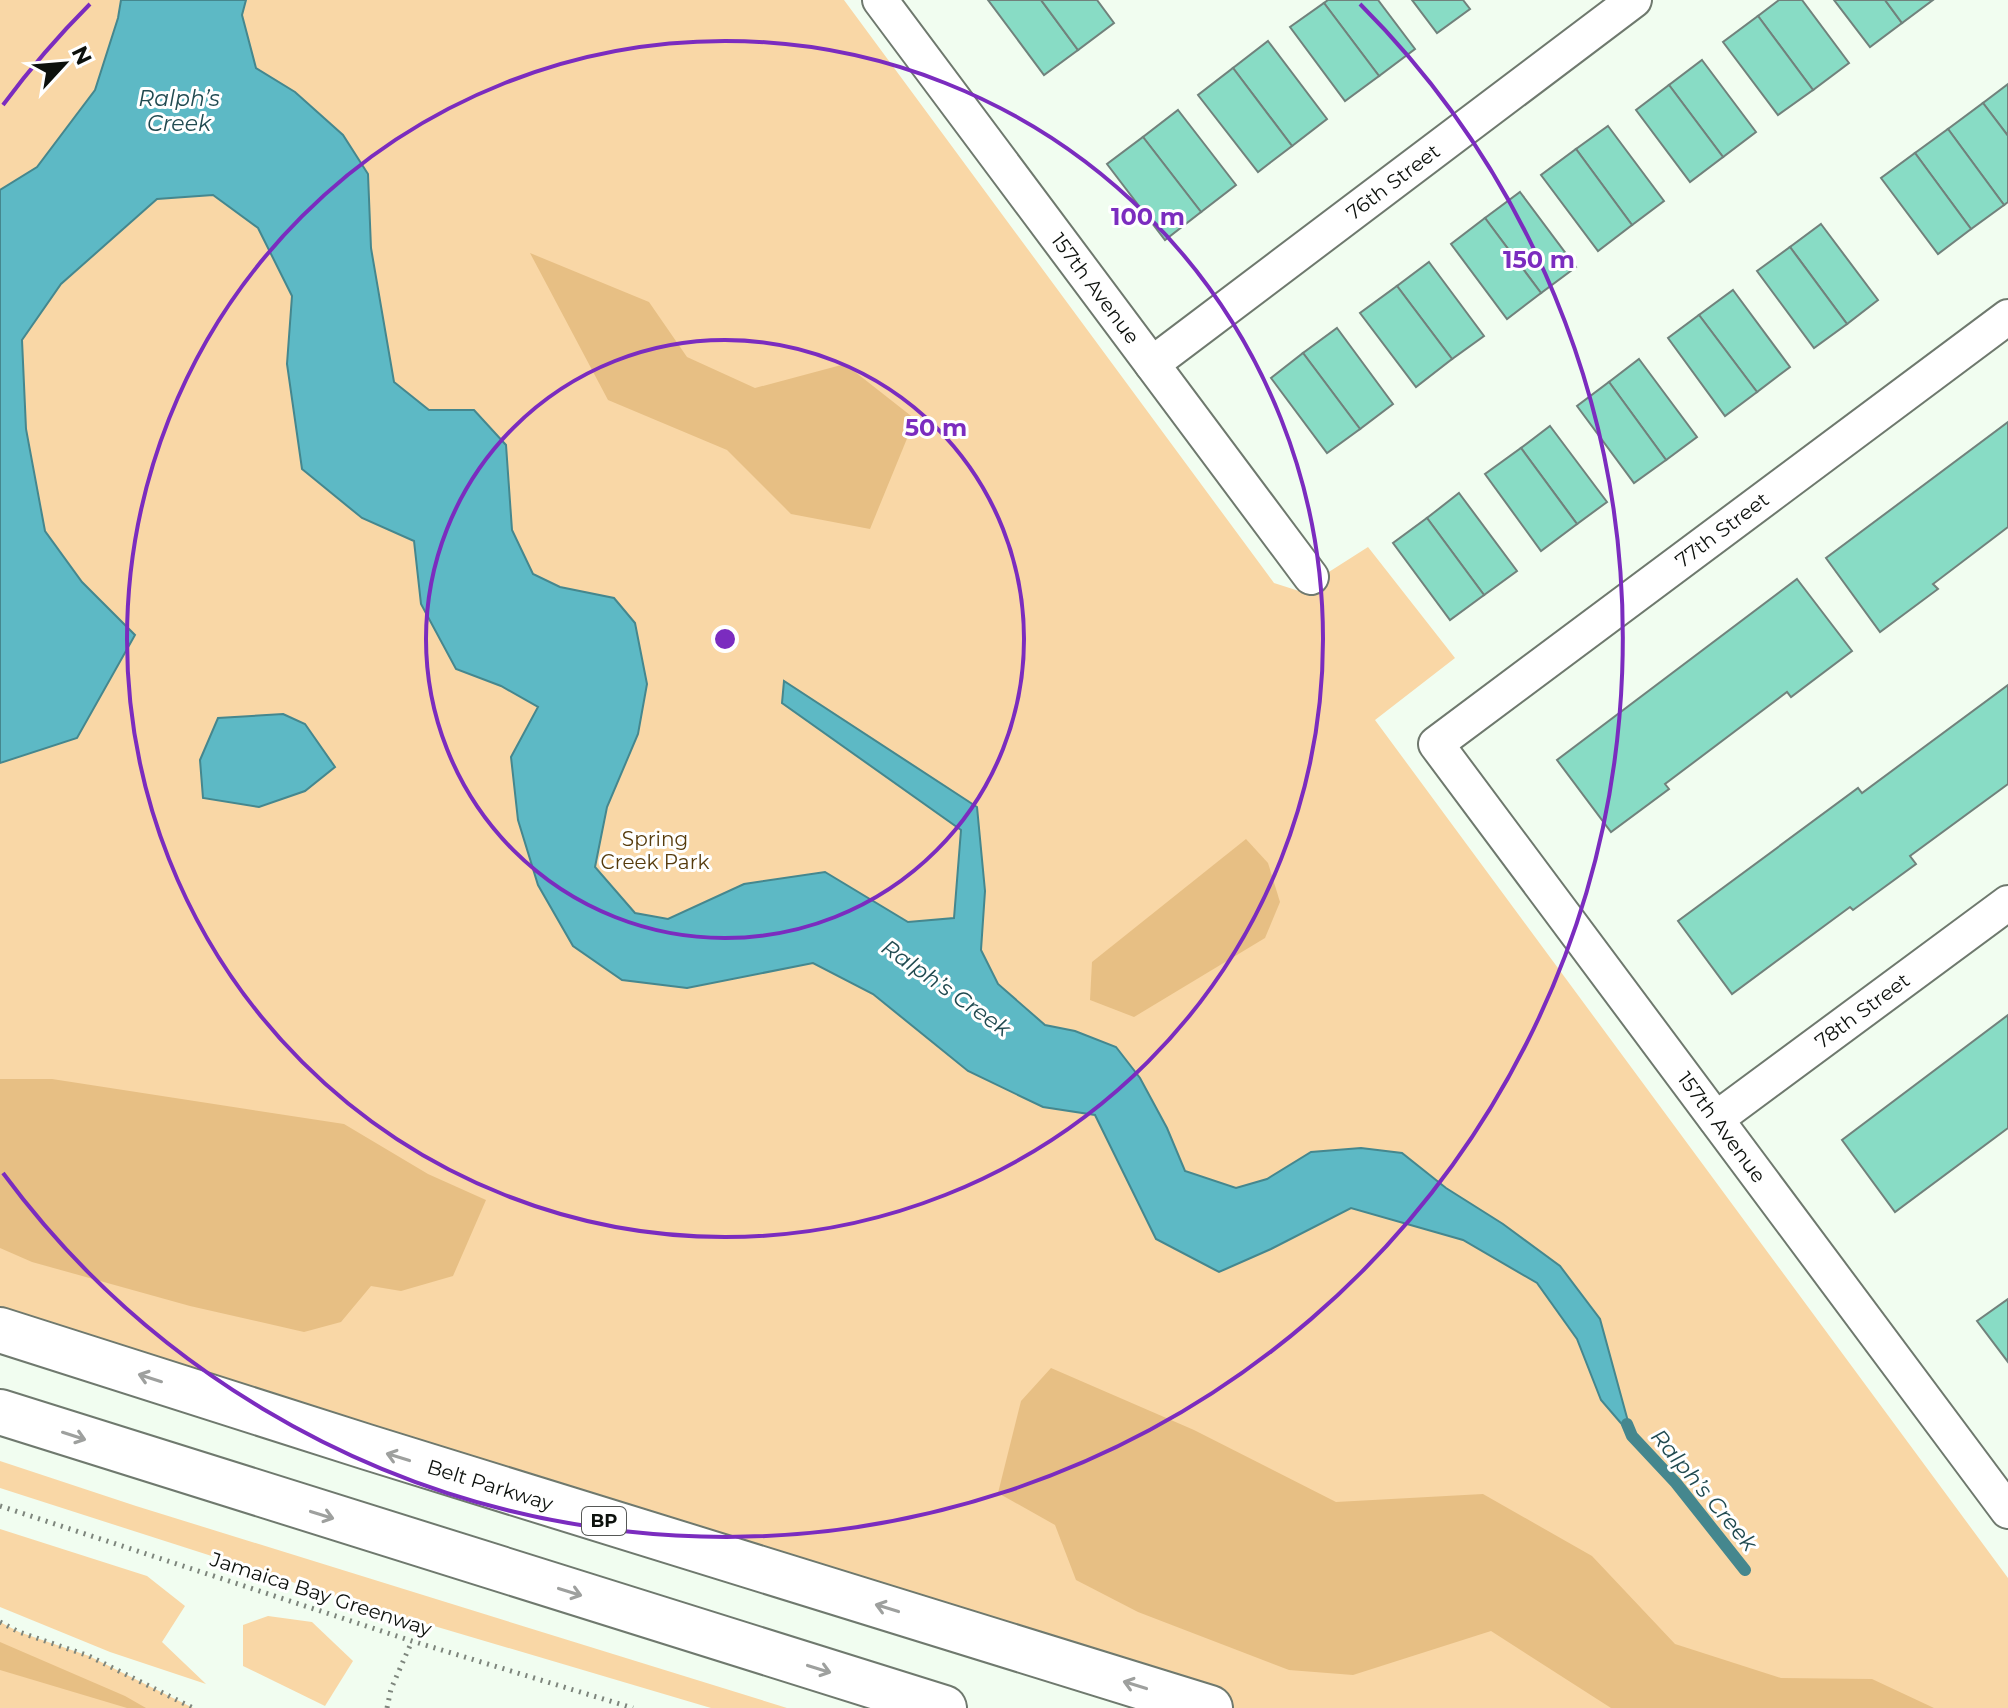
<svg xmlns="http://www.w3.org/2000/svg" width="2008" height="1708" viewBox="0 0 2008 1708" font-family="Montserrat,sans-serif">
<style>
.green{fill:#f9d7a6}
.forest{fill:#e7bf84}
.water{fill:#5db9c5;stroke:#45878e;stroke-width:2}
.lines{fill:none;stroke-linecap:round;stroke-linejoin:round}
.stream{stroke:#45878e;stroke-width:12}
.building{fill:#88dcc5;stroke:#71827c;stroke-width:2}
.minor-casing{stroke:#6f796e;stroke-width:38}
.motorway-casing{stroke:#6f796e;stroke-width:48}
.path{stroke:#7d857c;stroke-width:5;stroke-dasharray:2 6;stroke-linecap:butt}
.minor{stroke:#fff;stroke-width:34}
.motorway{stroke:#fff;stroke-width:44}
.oneway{stroke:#9ea09e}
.ring{fill:none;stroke:#7b2cbf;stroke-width:4}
.labels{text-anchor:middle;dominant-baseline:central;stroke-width:6;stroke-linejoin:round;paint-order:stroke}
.shield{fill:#fff;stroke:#565856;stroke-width:2}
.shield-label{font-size:18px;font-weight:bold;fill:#0d110d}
.street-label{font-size:20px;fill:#0d110d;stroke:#fff}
.park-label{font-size:20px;fill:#563b0c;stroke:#fff}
.water-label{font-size:22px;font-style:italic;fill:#214b51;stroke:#fff}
.centre{fill:#7b2cbf;stroke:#fff;stroke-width:4}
.ring-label{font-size:24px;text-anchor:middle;font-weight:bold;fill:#7b2cbf;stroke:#fff;stroke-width:6;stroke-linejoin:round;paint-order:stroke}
</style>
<rect width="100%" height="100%" fill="#f1fdf0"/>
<g class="green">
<path d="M0,0h844l430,583 25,8 69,-44 87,111 -80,62 633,858v130h-798l-1210,-378z"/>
<path d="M0,1461l136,45 651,202h-76l-341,-101 -370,-119z"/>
<path d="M0,1529l147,47 38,30 -23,36 44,42 -96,-32 -110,-45z"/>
<path d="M268,1616l44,6 41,39 -28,45 -82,-40v-41z"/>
<path d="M0,1622l19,10 70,24 104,52h-193z"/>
</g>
<g class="forest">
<path d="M530,253l119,49 38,55 68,31 90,-24 70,55 -45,110 -79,-15 -64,-64 -119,-50z"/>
<path d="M1246,839l22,24 12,39 -15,36 -131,79 -44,-17 2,-38z"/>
<path d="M0,1079h52l292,45 84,50 58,26 -33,76 -52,15 -30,-5 -30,36 -37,10 -114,-26 -158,-44 -32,-14z"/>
<path d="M1051,1368l143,62 142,72 147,-8 109,62 83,88 106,34 91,1 62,29h-323l-120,-77 -138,44 -64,-5 -151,-58 -62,-32 -21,-55 -57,-32 23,-92z"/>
<path d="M0,1642l125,54 21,12h-19l-127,-38z"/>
</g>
<g class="water">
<path d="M121,0h125l-4,15 14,53 39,24 48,43 25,39 3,74 23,134 35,28h45l32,35 6,85 21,44 27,13 54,11 21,25 12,61 -9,50 -31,73 -12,60 40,46 33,6 76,-35 81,-12 83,50 46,-4 7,-88 -179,-127 2,-22 193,126 8,84 -4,59 17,34 47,41 30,6 41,16 24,31 27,50 18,43 51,17 31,-9 44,-27 50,-4 41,5 44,35 57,36 57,42 40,53 32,117 -31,-36 -24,-61 -40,-56 -74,-43 -112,-32 -80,41 -52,23 -63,-33 -61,-124 -52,-8 -75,-36 -95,-77 -60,-31 -126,25 -65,-8 -49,-34 -35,-61 -20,-65 -7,-63 27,-50 -37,-21 -45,-17 -35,-65 -7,-63 -52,-23 -60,-49 -15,-105 5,-68 -34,-68 -45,-33 -56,4 -96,85 -39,56 4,89 19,102 37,51 53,53 -58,103 -77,25v-573l37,-23 58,-77 23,-72z"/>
<path d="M283,714l22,10 30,43 -30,24 -46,16 -56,-9 -3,-38 18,-42z"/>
</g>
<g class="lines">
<path class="stream" d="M1627,1424l5,12 44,47 69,87"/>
</g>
<g class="building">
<path d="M988,0h53l37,50 -34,25z"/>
<path d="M1041,0h56l17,23 -36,27z"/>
<path d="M1328,0h50l37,49 -36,27 -55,-73z"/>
<path d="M1412,0h51l7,9 -33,24z"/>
<path d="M1779,0h23l47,63 -36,27 -55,-74z"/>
<path d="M1834,0h51l17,23 -32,24z"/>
<path d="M1885,0h48l-31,23z"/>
<path d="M1324,3l55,73 -34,25 -55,-74z"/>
<path d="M1758,16l55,74 -35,25 -55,-73z"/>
<path d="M1268,41l59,78 -35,27 -59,-78z"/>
<path d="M1702,60l54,72 -33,25 -54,-72z"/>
<path d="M1233,68l59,78 -34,26 -60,-77z"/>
<path d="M2008,84v52l-25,-33z"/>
<path d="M1669,85l54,72 -33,25 -54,-72z"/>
<path d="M1983,103l25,33v66l-4,3 -56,-76z"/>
<path d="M1178,110l58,75 -35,27 -58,-75z"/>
<path d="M1608,126l56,75 -32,24 -56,-76z"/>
<path d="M1948,129l56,76 -33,24 -56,-76z"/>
<path d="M1143,137l58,75 -36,28 -58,-76z"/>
<path d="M1576,149l56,76 -34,26 -57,-76z"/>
<path d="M1915,153l56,76 -33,25 -57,-76z"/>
<path d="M1520,192l56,75 -35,26 -56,-75z"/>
<path d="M1485,218l56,75 -34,26 -56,-75z"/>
<path d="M1821,224l57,76 -31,24 -57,-77z"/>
<path d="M1790,247l57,77 -33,24 -57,-77z"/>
<path d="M1429,262l55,74 -32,23 -55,-73z"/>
<path d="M1397,286l55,73 -36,28 -56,-74z"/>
<path d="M1733,290l57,77 -33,25 -58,-77z"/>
<path d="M1699,315l58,77 -32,24 -57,-78z"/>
<path d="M1337,328l56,76 -33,25 -57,-76z"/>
<path d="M1303,353l57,76 -33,24 -56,-75z"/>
<path d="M1639,359l58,78 -31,23 -57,-78z"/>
<path d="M1609,382l57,78 -32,23 -57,-77z"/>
<path d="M2008,422v105l-75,57 5,5 -58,43 -54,-74z"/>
<path d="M1550,426l57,76 -30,22 -56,-76z"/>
<path d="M1521,448l56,76 -36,27 -56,-77z"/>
<path d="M1459,493l58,78 -33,24 -57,-77z"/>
<path d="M1427,518l57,77 -34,25 -57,-77z"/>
<path d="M1797,579l55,72 -61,46 -4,-5 -122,92 4,5 -58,43 -54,-72z"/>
<path d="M2008,685v99l-98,72 6,8 -63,46 -3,-3 -118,87 -54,-73 180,-133 4,5z"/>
<path d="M2008,1015v113l-113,84 -53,-72z"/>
<path d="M2008,1299v63l-31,-41z"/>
</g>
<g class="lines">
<defs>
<g id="minor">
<path id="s1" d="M880,0l431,577"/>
<path id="s2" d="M2008,317l-572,427 572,767"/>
<path id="s3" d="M1152,364l482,-364"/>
<path id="s4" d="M1716,1119l292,-216"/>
</g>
<g id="motorway">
<path id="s5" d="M0,1330l367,117 843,261"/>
<path d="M0,1412l944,296"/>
</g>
</defs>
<use href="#minor" class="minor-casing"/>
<use href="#motorway" class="motorway-casing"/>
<g class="path">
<path d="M0,1506l412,135 221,67"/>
<path d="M0,1622l19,10 70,24 104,52"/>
<path d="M387,1708l4,-19 21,-48"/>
</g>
<use href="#minor" class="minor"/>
<use href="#motorway" class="motorway"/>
</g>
<defs><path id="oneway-shaft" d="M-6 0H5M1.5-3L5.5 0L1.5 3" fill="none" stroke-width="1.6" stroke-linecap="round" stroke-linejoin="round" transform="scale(2)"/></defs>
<g class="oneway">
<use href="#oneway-shaft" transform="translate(150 1378) rotate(-162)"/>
<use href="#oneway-shaft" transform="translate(74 1436) rotate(18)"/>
<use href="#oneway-shaft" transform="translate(398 1457) rotate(-163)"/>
<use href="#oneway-shaft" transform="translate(322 1515) rotate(17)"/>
<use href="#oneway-shaft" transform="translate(570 1592) rotate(17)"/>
<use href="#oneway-shaft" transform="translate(887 1608) rotate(-163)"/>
<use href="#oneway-shaft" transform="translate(819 1669) rotate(17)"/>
<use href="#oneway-shaft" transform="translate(1135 1685) rotate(-163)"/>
</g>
<g class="ring">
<circle cx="725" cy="639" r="299"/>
<circle cx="725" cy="639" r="598"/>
<path d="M3 105A898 898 0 0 1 90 4M1360 4A898 898 0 1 1 3 1173"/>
</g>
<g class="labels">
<rect class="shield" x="582" y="1507" width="44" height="28" rx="6"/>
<g class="shield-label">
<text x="604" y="1521">BP</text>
</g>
<g class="street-label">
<text stroke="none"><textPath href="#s3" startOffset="302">76th Street</textPath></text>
<text stroke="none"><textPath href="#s1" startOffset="360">157th Avenue</textPath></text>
<text transform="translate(1722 530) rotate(-37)">77th Street</text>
<text stroke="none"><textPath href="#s4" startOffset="182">78th Street</textPath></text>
<text stroke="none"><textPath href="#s2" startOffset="1192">157th Avenue</textPath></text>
<text stroke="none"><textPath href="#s5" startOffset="514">Belt Parkway</textPath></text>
<text transform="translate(321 1594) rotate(18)">Jamaica Bay Greenway</text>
</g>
<g class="park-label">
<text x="655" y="839">Spring<tspan x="655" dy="23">Creek Park</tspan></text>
</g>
<g class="water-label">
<text x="179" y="98">Ralph’s<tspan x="179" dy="25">Creek</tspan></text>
<text transform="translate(946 988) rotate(35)">Ralph’s Creek</text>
<text transform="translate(1704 1490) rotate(50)">Ralph’s Creek</text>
</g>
</g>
<circle cx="725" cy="639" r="12" class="centre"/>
<g class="ring-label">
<text x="1148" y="225">100 m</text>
<text x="1539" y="268">150 m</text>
<text x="936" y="436">50 m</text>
</g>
<g transform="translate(64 64) rotate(64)" stroke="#ffffff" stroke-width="6" paint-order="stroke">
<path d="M0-6L14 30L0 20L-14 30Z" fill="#0d110d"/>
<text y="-12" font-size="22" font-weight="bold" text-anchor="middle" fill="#0d110d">N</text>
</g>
</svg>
